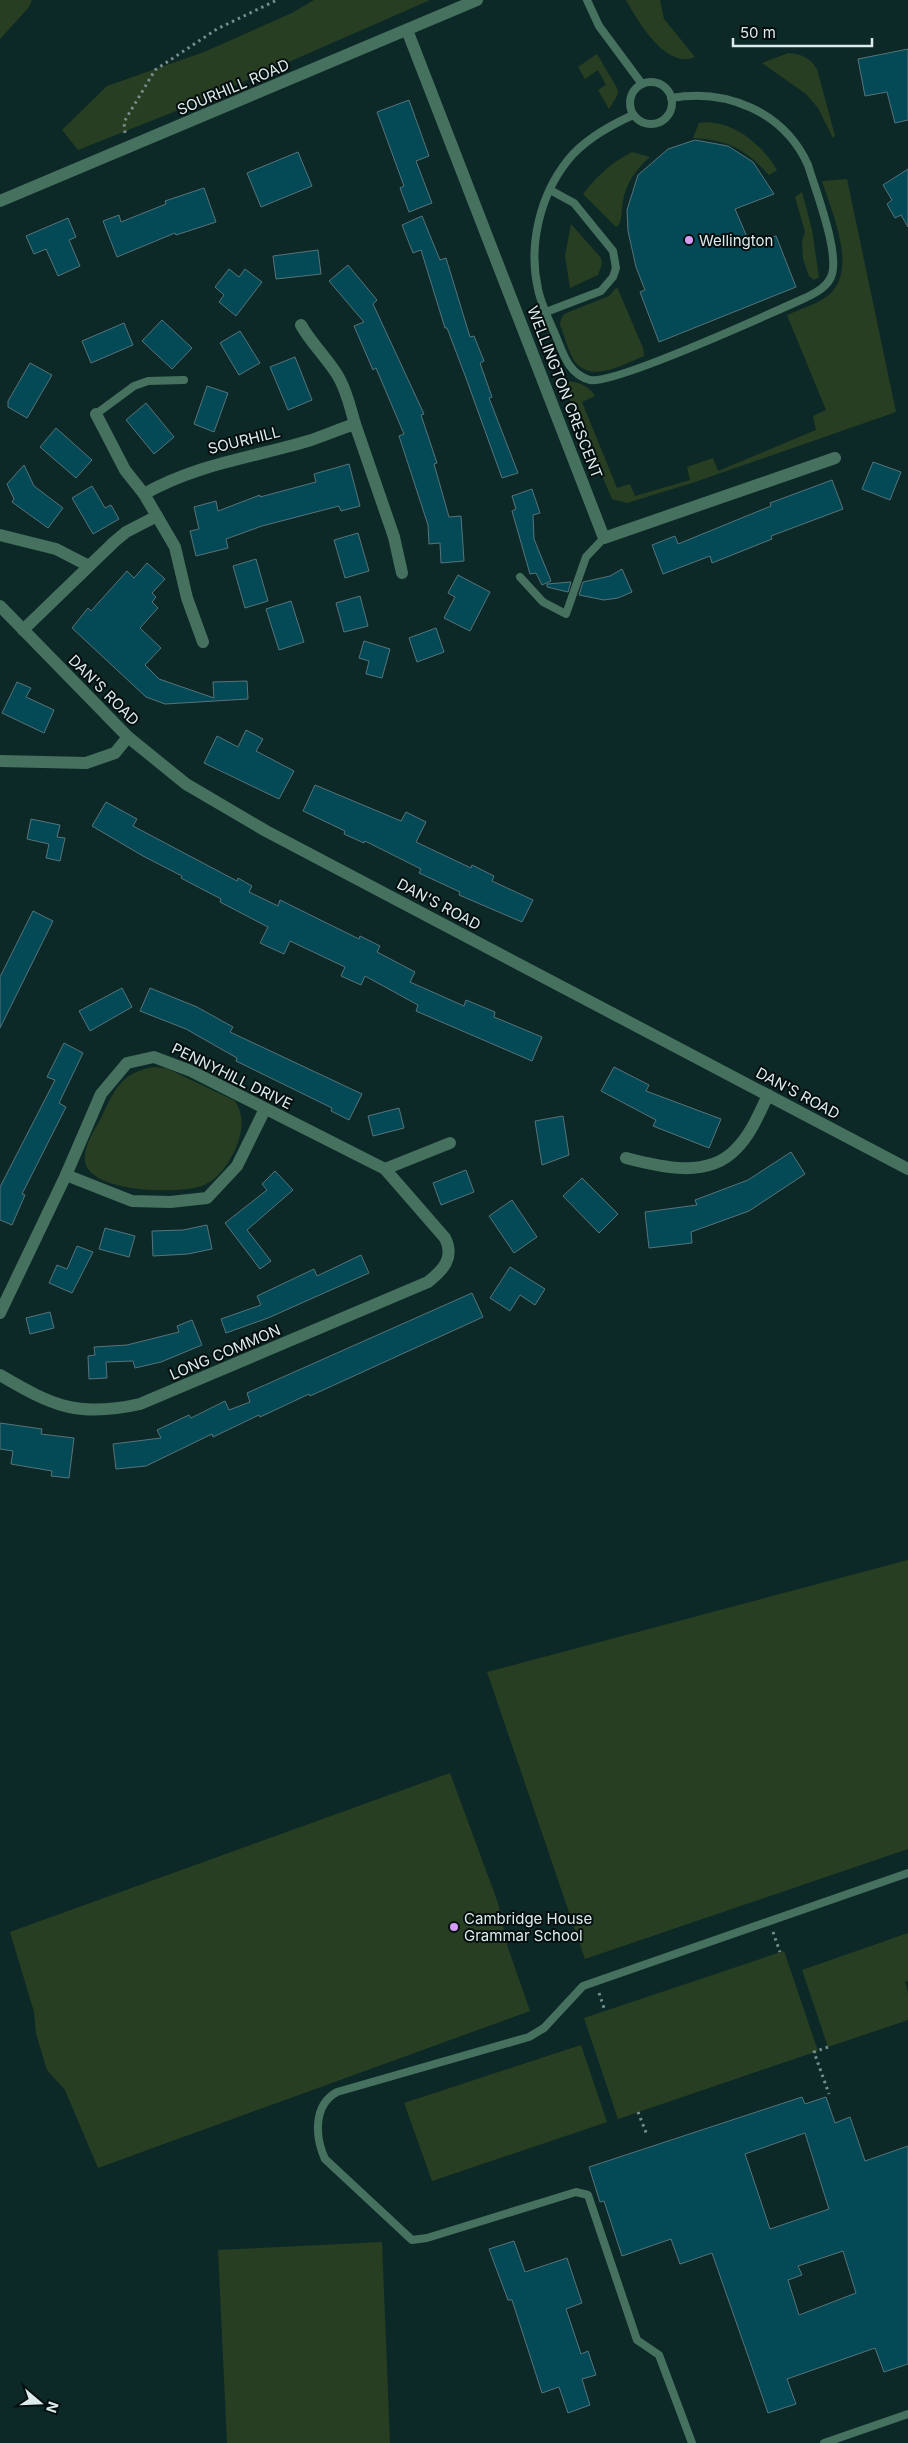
<svg xmlns="http://www.w3.org/2000/svg" width="908" height="2443" viewBox="0 0 908 2443" font-family="Inter,sans-serif">
<style>
.green{fill:#273e22}
.building{fill:#044a56;stroke:#57737a;fill-rule:evenodd}
.lines{fill:none;stroke-linecap:round;stroke-linejoin:round}
.path{stroke:#778d8b;stroke-width:3;stroke-dasharray:2.5 4;stroke-linecap:butt}
.service{stroke:#46715e;stroke-width:8}
.minor{stroke:#46715e;stroke-width:12}
.tertiary{stroke:#46715e;stroke-width:12}
.poi-dot{fill:#d79bf9;stroke:#050f0f;stroke-width:2}
.labels{text-anchor:middle;dominant-baseline:central;stroke-width:4;stroke-linejoin:round;paint-order:stroke}
.street-label{font-size:15px;fill:#dcecea;stroke:#050f0f}
.poi-label{font-size:15px;fill:#dcecea;stroke:#050f0f;text-anchor:start}
</style>
<rect width="100%" height="100%" fill="#0d2927"/>
<g class="green">
<path d="M0,0h32l-3,7 -29,32z"/>
<path d="M314,0h116l-244,107 -108,43 -16,-20 45,-44 97,-34 88,-39z"/>
<path d="M626,0h34l4,19 31,38c-29,13 -58,-37 -69,-57z"/>
<path d="M788,53c12,1 22,4 29,16l18,67 -2,2 -15,-30 -12,-14 -44,-31z"/>
<path d="M597,54l20,34 1,6 -9,15 -11,-19 8,-5 -8,-15 -13,9 -7,-12z"/>
<path d="M699,123c31,-6 65,23 78,47l-8,5c-24,-26 -40,-35 -76,-37z"/>
<path d="M632,152l18,5c-14,12 -24,26 -27,44 -2,8 0,23 -7,26l-33,-33c15,-19 28,-31 49,-42z"/>
<path d="M847,179l49,233 -204,71 -65,20 -15,-4 -50,-117c11,-3 27,3 33,14l-13,6 35,86 13,-4 5,12 55,-16 -3,-13 26,-9 5,13 98,-41 -3,-14 13,-6 -39,-95c11,-5 25,-9 36,-16 39,-23 9,-85 -1,-118z"/>
<path d="M802,192l10,38 7,47 -5,3 -5,-4 -6,-17 -1,-18 3,-9 -10,-35z"/>
<path d="M571,224l30,34 1,6 -4,11 -28,13 -5,-32z"/>
<path d="M617,287l26,61 1,8c-19,7 -51,28 -69,6 -7,-10 -10,-26 -15,-37l1,-6 3,-5 45,-18z"/>
<path d="M153,1067l13,1 69,33c9,14 8,29 2,44 -6,15 -17,33 -33,40 -23,10 -113,8 -119,-23 -2,-16 10,-32 17,-46 13,-27 19,-43 51,-49z"/>
<path d="M908,1560v289l-323,110 -98,-287z"/>
<path d="M450,1773l48,130 9,42 23,66 -432,157 -33,-78 -18,-20 -11,-36 -2,-22 -24,-80z"/>
<path d="M908,1933v48l-3,1 3,11v27l-80,27 -26,-77z"/>
<path d="M784,1951l34,100 -200,68 -34,-101z"/>
<path d="M581,2045l26,77 -175,59 -28,-78z"/>
<path d="M382,2242l8,201h-163l-9,-193z"/>
</g>
<g class="building">
<path d="M908,49v71l-13,3 -8,-31 -22,4 -7,-37z"/>
<path d="M409,100l20,56 -13,5 16,42 -23,9 -9,-24 4,-2 -27,-74z"/>
<path d="M695,140l33,6 25,16 21,32 -39,15 15,35 26,-8 20,51 -137,55 -19,-50 5,-2 -9,-23 -8,-36 -1,-21 11,-35 30,-26z"/>
<path d="M298,152l14,34 -51,21 -14,-34z"/>
<path d="M908,169v58l-7,-12 -6,3 -8,-14 5,-4 -9,-15z"/>
<path d="M204,188l12,34 -40,13 -1,-2 -58,24 -14,-36 16,-6 2,7 45,-18 -1,-3z"/>
<path d="M422,216l18,44 6,-2 24,79 4,-1 10,25 -4,2 12,34 -3,1 29,75 -16,5 -36,-100 -19,-50h-2l-24,-78 -8,3 -11,-28z"/>
<path d="M68,218l8,19 -7,3 11,26 -22,10 -12,-27 -12,5 -8,-18z"/>
<path d="M318,250l3,24 -45,5 -3,-23z"/>
<path d="M348,265l29,35 -4,4 51,110 -3,1 16,48 -3,1 15,53 12,-1 3,45 -23,2 -1,-20 -11,1 -1,-19 -29,-89 5,-2 -28,-66 -3,2 -19,-44 10,-4 -35,-41z"/>
<path d="M229,269l10,8 6,-8 17,13 -26,34 -17,-14 5,-7 -9,-8z"/>
<path d="M162,320l30,28 -20,21 -30,-28z"/>
<path d="M124,323l9,22 -42,18 -9,-22z"/>
<path d="M240,331l20,32 -21,12 -19,-32z"/>
<path d="M295,357l17,43 -24,10 -18,-43z"/>
<path d="M30,363l22,12 -25,43 -19,-11v-6z"/>
<path d="M207,386l21,7 -14,39 -20,-8z"/>
<path d="M146,403l28,34 -20,17 -28,-34z"/>
<path d="M56,428l36,32 -16,18 -36,-31z"/>
<path d="M873,462l28,10 -11,28 -28,-11z"/>
<path d="M349,464l11,42 -19,5 -2,-5 -77,20 -36,13 2,9 -32,8 -6,-25 9,-2 -5,-22 22,-6 2,10 42,-16v2l56,-15 -2,-8z"/>
<path d="M24,465l10,21 29,22 -15,20 -36,-26 2,-3 -7,-15z"/>
<path d="M832,480l11,29 -72,27 1,3 -60,24 -2,-7 -47,18 -11,-29 23,-9 3,8 93,-38 -1,-3z"/>
<path d="M92,486l13,22 6,-3 8,14 -26,15 -21,-36z"/>
<path d="M532,489l8,24 -7,2 1,24 17,42 -9,4 -6,-12 -6,1 -18,-63 4,-2 -4,-13z"/>
<path d="M358,533l11,38 -24,7 -11,-38z"/>
<path d="M256,559l12,42 -23,7 -12,-42z"/>
<path d="M147,563l18,16 -13,14 4,4 -4,5 6,6 -18,20 21,20 -16,17 14,14 55,19 -1,-16 34,-1 1,18 -83,5 -19,-7 -74,-69 16,-20 3,3 36,-40 7,7z"/>
<path d="M622,569l10,23 -14,6 -14,2 -25,-5 4,-13 27,-6z"/>
<path d="M458,575l32,17 -20,39 -26,-13 11,-21 -7,-4z"/>
<path d="M571,582l-3,10 -21,-5v-3z"/>
<path d="M360,596l8,30 -24,6 -8,-29z"/>
<path d="M291,601l13,41 -25,8 -13,-41z"/>
<path d="M436,628l8,24 -27,10 -8,-24z"/>
<path d="M364,641l26,8 -8,29 -16,-4 3,-13 -10,-3z"/>
<path d="M17,682l14,6 -5,9 28,13 -10,23 -42,-20z"/>
<path d="M246,730l17,9 -7,12 38,20 -15,28 -75,-36 13,-27 21,11z"/>
<path d="M315,785l86,36 5,-9 20,10 -10,20 55,26 1,-3 22,11 -2,5 41,19 -11,22 -63,-27 1,-3 -41,-19 2,-4 -56,-28 -1,2 -20,-9 1,-3 -42,-20z"/>
<path d="M106,802l31,17 -4,7 104,55 1,-3 14,8 -3,6 29,14 2,-6 79,39 1,-3 20,10 -3,6 38,20 -5,10 54,24 2,-6 29,12 -1,5 48,20 -10,24 -116,-50 2,-6 -53,-29 -4,9 -20,-9 4,-9 -55,-26 -6,13 -24,-11 8,-16 -48,-25 1,-3 -40,-21 1,-2 -39,-20 -51,-30z"/>
<path d="M31,819l29,6 -3,12 8,1 -5,23 -14,-3 3,-14 -22,-5z"/>
<path d="M33,911l20,10 -53,107v-51z"/>
<path d="M122,988l10,19 -42,24 -11,-20z"/>
<path d="M150,988l47,19 36,20 -3,5 132,62 -13,26 -18,-9 1,-3 -96,-47 1,-3 -51,-29 -46,-18z"/>
<path d="M64,1043l19,10 -24,50 7,4 -44,87 3,1 -13,30 -12,-5v-33l55,-107 -8,-3z"/>
<path d="M614,1067l35,18 -3,6 75,28 -12,29 -56,-22 3,-6 -55,-29z"/>
<path d="M399,1108l5,20 -31,8 -5,-20z"/>
<path d="M563,1116l6,39 -27,10 -7,-44z"/>
<path d="M791,1152l14,22 -56,37 -58,21 1,11 -43,5 -4,-36 52,-7 -2,-5 53,-20z"/>
<path d="M466,1170l8,22 -33,13 -8,-22z"/>
<path d="M275,1171l18,19 -46,40 24,31 -11,8 -35,-46 42,-33 -5,-6z"/>
<path d="M582,1178l36,36 -19,19 -36,-37z"/>
<path d="M512,1200l25,37 -23,16 -25,-37z"/>
<path d="M207,1225l5,24 -24,5 -35,2 -1,-25 31,-1z"/>
<path d="M105,1228l30,8 -6,21 -30,-8z"/>
<path d="M77,1246l16,6 -21,41 -23,-10 8,-18 10,4z"/>
<path d="M361,1255l8,18 -101,45 -42,15 -5,-14 40,-14 -4,-9 57,-27 3,7z"/>
<path d="M510,1267l35,22 -10,16 -15,-10 -10,16 -20,-13z"/>
<path d="M472,1293l11,24 -173,79 -1,-2 -49,23 -1,-2 -46,22 -1,-3 -66,32 -30,3 -3,-25 48,-6 -4,-8 32,-15 2,3 34,-17 4,9 21,-8 -3,-9z"/>
<path d="M50,1312l4,16 -24,6 -4,-16z"/>
<path d="M192,1320l10,25 -41,17 -26,6 -2,-7 -27,1 1,16 -18,1 -1,-23 7,-1 -1,-8 33,-2 52,-13 -2,-6z"/>
<path d="M0,1423l42,6 -1,5 33,4 -5,40 -18,-2 1,-5 -41,-7 2,-13 -13,-2z"/>
<path d="M802,2097l3,7 21,-7 9,26 15,-6 15,44 43,-15v218l-24,8 -9,-24 -88,31 9,25 -28,9 -56,-160 -32,11 -9,-25 -49,17 -18,-55 -4,1 -11,-35zM805,2133l24,76 -59,20 -25,-75zM843,2251l13,42 -57,22 -11,-35 14,-5 -4,-9z"/>
<path d="M514,2241l11,31 42,-14 15,45 -16,6 15,45 7,-3 8,24 -14,4 8,26 -22,8 -9,-26 -17,6 -30,-93h-4l-19,-51z"/>
</g>
<g class="lines">
<g class="path">
<path d="M125,133l-1,-11 31,-52 62,-41 60,-29"/>
<path d="M773,1932l7,20"/>
<path d="M599,1993l6,18"/>
<path d="M828,2047l-14,5 15,42"/>
<path d="M638,2112l9,23"/>
</g>
<g class="service">
<path d="M587,0l12,26 43,58"/>
<circle cx="651" cy="103" r="21"/>
<path d="M633,115c-22,10 -50,26 -65,45 -28,35 -40,85 -30,129 3,15 11,31 17,45 8,19 13,40 35,46 23,5 184,-68 215,-82 10,-5 21,-10 26,-21 10,-22 -16,-88 -23,-112 -24,-53 -81,-77 -137,-67"/>
<path d="M546,312l55,-21 12,-14 3,-9 -3,-17 -39,-48 -24,-13"/>
<path d="M96,414l38,-28 14,-5 36,-1"/>
<path d="M520,577l23,25 23,12 20,-57 18,-19"/>
<path d="M692,2443l-33,-88 -22,-15 -49,-145 -12,-3 -149,46 -15,2 -87,-81c-10,-22 -12,-54 12,-67l192,-55 15,-9 39,-42 325,-113"/>
<path d="M824,2443l84,-29"/>
</g>
<g class="minor">
<path d="M407,30l197,508 231,-80"/>
<path d="M96,414l29,56 19,24 31,53 12,51 16,44"/>
<path d="M355,424l39,113 8,36"/>
<path d="M144,494c53,-30 107,-36 164,-53 16,-5 31,-12 47,-17 -5,-17 -8,-33 -17,-48 -11,-18 -27,-33 -37,-51"/>
<path d="M0,535l56,14 33,17"/>
<path d="M23,630l91,-88 12,-10 31,-16"/>
<path d="M0,761l86,2 29,-10 13,-16"/>
<path d="M626,1158c34,9 82,21 110,-9 15,-15 23,-35 32,-54"/>
<path d="M385,1169l65,-26"/>
<path d="M66,1175l66,26 38,1 37,-4 30,-32 28,-57"/>
<path d="M0,1313l66,-138 35,-81 26,-31 27,-6 37,14 194,98 60,69c10,20 -2,32 -17,44l-288,122c-62,14 -87,2 -140,-29"/>
</g>
<g class="tertiary">
<path d="M0,201l477,-201"/>
<path d="M0,606l128,131 58,47 80,47 642,338"/>
</g>
</g>
<g class="poi-dot">
<circle cx="689" cy="240" r="5"/>
<circle cx="454" cy="1927" r="5"/>
</g>
<g class="labels">
<g class="street-label">
<text transform="translate(233 87) rotate(-23)">SOURHILL ROAD</text>
<text transform="translate(565 392) rotate(69)">WELLINGTON CRESCENT</text>
<text transform="translate(244 440) rotate(-14)">SOURHILL</text>
<text transform="translate(104 690) rotate(45)">DAN'S ROAD</text>
<text transform="translate(439 904) rotate(28)">DAN'S ROAD</text>
<text transform="translate(232 1076) rotate(26)">PENNYHILL DRIVE</text>
<text transform="translate(798 1093) rotate(28)">DAN'S ROAD</text>
<text transform="translate(225 1352) rotate(-23)">LONG COMMON</text>
</g>
<g class="poi-label">
<text x="699" y="240">Wellington</text>
<text x="464" y="1918">Cambridge House<tspan x="464" dy="17">Grammar School</tspan></text>
</g>
</g>
<g transform="translate(40 2403) rotate(109)" stroke="#050f0f" stroke-width="4" paint-order="stroke">
<path d="M0-4L9 19L0 12L-9 19Z" fill="#dcecea"/>
<text y="-8" font-size="14" font-weight="bold" text-anchor="middle" fill="#dcecea">N</text>
</g>
<path d="M733 38v8h139v-8" fill="none" stroke="#dcecea" stroke-width="2.5"/>
<text x="740" y="38" font-size="15" fill="#dcecea" stroke="#050f0f" stroke-width="4" paint-order="stroke">50 m</text>
</svg>
